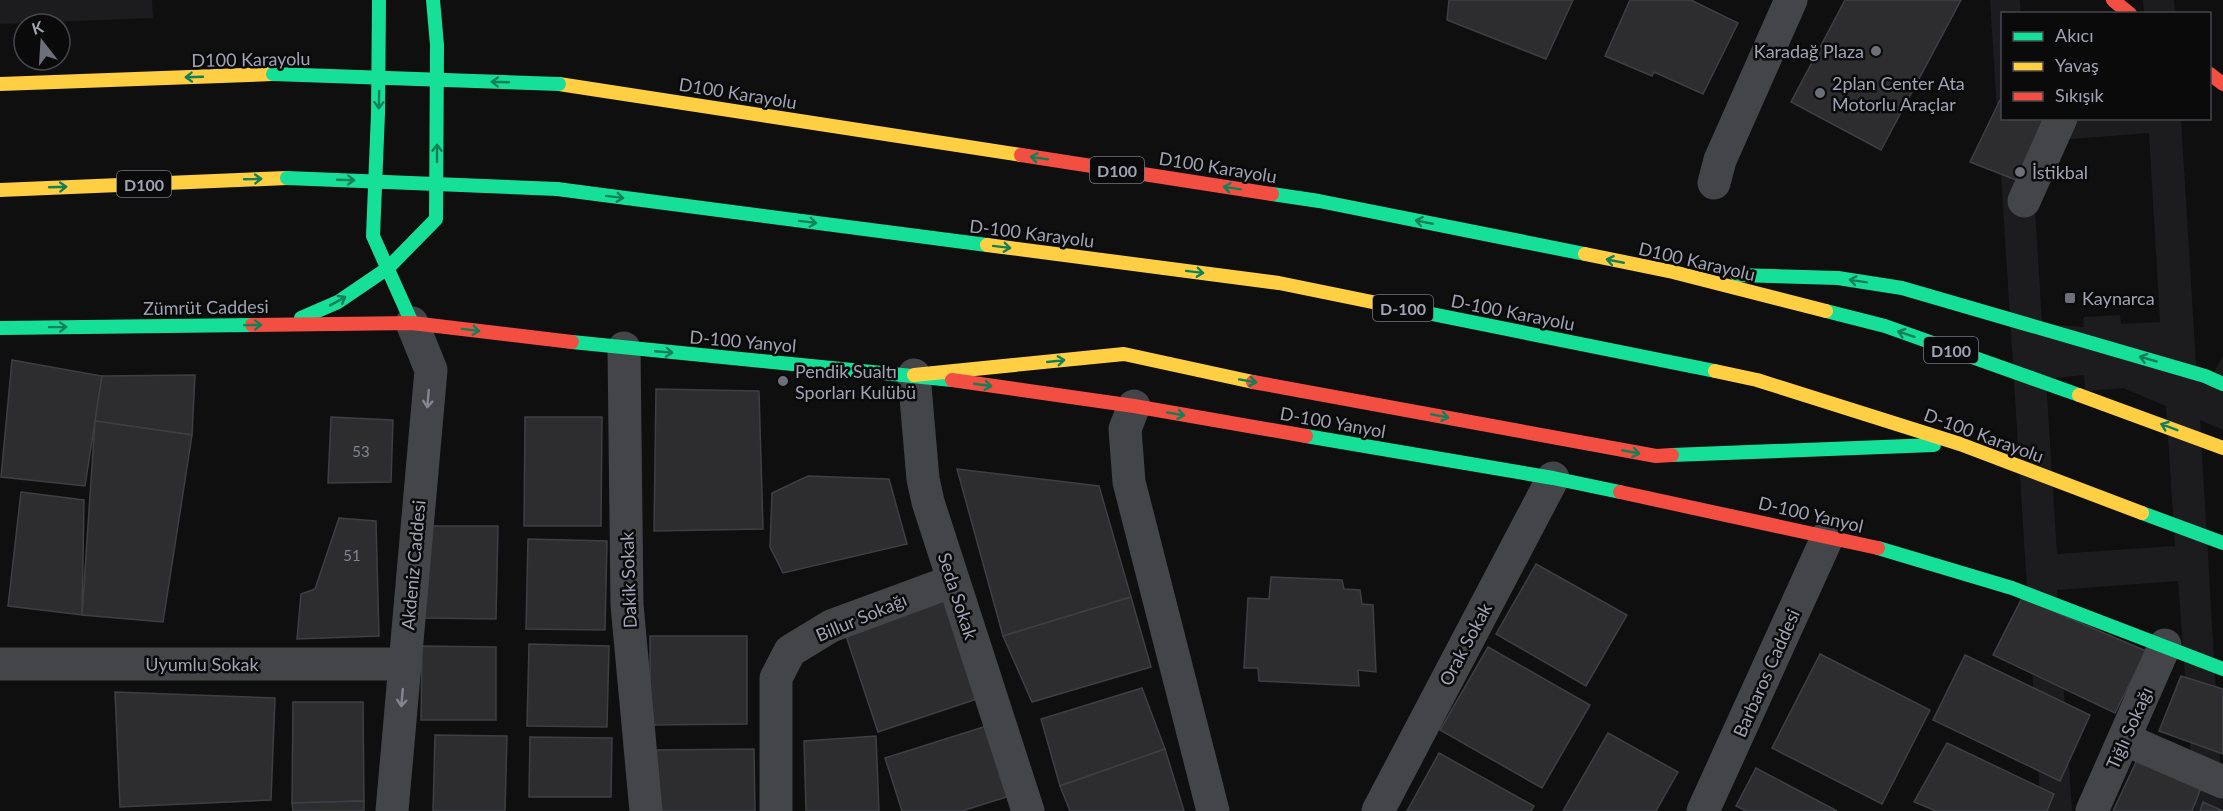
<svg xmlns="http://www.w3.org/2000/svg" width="2223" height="811" viewBox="0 0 2223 811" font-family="Lato,sans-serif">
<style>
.built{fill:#1c1c1f;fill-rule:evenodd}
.building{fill:#2d2d30;stroke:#3e3f44;stroke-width:1.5}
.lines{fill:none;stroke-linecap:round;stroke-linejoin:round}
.street{stroke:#444549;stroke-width:33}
.fast{stroke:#16e098;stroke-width:14}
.slow{stroke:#ffcf43;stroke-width:14}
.jam{stroke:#f24e42;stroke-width:14}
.fast-bridge{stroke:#16e098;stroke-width:14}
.oneway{stroke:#118059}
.oneway2{stroke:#848793}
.poi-dot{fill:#6d6f7a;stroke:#0a0a0b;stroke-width:2}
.labels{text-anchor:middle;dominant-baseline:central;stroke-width:5;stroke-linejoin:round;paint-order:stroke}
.number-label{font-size:15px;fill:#828692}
.shield{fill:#0a0a0b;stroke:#727581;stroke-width:1.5}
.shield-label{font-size:16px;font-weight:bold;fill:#9fa3b3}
.poi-label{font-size:18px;fill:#9fa3b3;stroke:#0a0a0b;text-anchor:start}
.street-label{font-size:18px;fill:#9fa3b3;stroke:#0a0a0b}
</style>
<rect width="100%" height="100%" fill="#0f0f10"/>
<g class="built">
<path d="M0,0h152l1,18 -153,6z"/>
<path d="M1990,0h30l1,13 -19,1v104l179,1 16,262 10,4 16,-29v74l-23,-10 23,391h-65l37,-2 -17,-228 -121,9 15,221h-31zM2149,133l11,189 -39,2 -1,-9 -37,2 1,10 -42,-3 -11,-182zM2084,375l1,16 38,-3 43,18 9,140 -118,8 -11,-175z"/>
<path d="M2143,0h31l1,13h-31z"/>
</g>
<g class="building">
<path d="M1449,0h124l-27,59 -99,-39z"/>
<path d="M1630,0h61l47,23 -35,71 -49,-22 -2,4 -47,-20z"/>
<path d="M1845,0h116l-80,150 -90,-48z"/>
<path d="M2002,96v22h53l-31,65 -54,-21z"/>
<path d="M12,360l90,16 -17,110 -84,-9z"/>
<path d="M195,375l-3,60 -97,-14 7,-45z"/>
<path d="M656,389l103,2 4,138 -109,2z"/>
<path d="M331,417l62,3 -2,62 -63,1z"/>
<path d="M525,417h77l-1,109h-77z"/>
<path d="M95,421l97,14 -29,187 -81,-7z"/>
<path d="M957,469l142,17 32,111 -128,39z"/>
<path d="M808,476l81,3 18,65 -124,29 -13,-26 2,-54z"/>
<path d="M21,492l63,8 -2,115 -74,-9z"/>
<path d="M339,518l37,3 3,115 -82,3 4,-45 14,-5z"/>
<path d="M426,526h72l-2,93 -72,-1z"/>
<path d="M528,539l79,2 -2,89 -79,-1z"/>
<path d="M1536,564l91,51 -41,71 -90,-52z"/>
<path d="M1271,577l71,3 2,9 16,1 2,14 11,1 3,67 -18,-2 1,16 -100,-5 -1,-13h-14l4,-70 21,1z"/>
<path d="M947,593l36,104 -105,35 -35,-105z"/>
<path d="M1131,597l20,70 -119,35 -29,-66z"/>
<path d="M2022,598l124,53 -31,62 -122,-58z"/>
<path d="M650,636h97v88l-97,1z"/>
<path d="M529,644l80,2 -2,81 -80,-1z"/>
<path d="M422,646l74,1v73h-75z"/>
<path d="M1488,647l102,58 -48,83 -102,-58z"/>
<path d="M1820,654l110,56 -48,94 -110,-56z"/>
<path d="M1965,655l125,60 -30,66 -127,-61z"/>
<path d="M2181,676l42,13v65l-64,-23z"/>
<path d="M1142,688l23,61 -105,37 -19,-67z"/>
<path d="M115,692l160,6 -4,102 -151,7z"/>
<path d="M293,702h70l1,99 -72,2z"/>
<path d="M993,724l23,70 -54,17h-60l-17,-53z"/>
<path d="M1608,733l70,39 -22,39h-93z"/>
<path d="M435,735l72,1 -2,75h-72z"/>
<path d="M876,736l3,75h-73l-2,-70z"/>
<path d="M530,737l82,1 -1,59h-82z"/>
<path d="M1947,743l107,51 -7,17h-111l-22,-9z"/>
<path d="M754,749l1,62h-100l-1,-61z"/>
<path d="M1165,749l19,62h-114l-10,-25z"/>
<path d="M1439,753l95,53 -3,5h-124z"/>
<path d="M2137,760l64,28 -9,23h-79z"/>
<path d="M1756,768l81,43h-91l-10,-5z"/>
<path d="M364,801v10h-71l-1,-8z"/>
<path d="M2203,802l20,9h-23z"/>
</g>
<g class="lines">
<g class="street">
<path d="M1714,183l6,-23 71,-160"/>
<path d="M2024,201l37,-83"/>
<path d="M624,348l3,257 19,206"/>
<path d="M914,375l9,104 5,23 100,309"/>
<path d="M1134,406l-9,23 4,53 84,329"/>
<path d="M0,664h405"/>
<path d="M2124,739l99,43"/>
<path d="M392,811l39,-441 -19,-47"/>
<path d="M776,811v-133l14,-27 41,-25 122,-45"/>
<path d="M1378,811l175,-333"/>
<path d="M1703,811l125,-275"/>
<path d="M2092,811l73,-166"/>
</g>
<g class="fast">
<path d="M379,0l-1,113 -5,123 39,87"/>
<path d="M557,189l430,56"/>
<path d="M1272,194l47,7 266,53"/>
<path d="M1737,275l101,3 64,10 303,88 18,8"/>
<path d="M1387,305l328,66"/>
<path d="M1826,311l59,15 194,69"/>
<path d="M301,318l37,-16 50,-34 48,-49 1,-174 -4,-45"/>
<path d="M0,328l252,-3"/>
<path d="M572,342l380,38"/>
<path d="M1306,436l247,42 67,14"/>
<path d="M1672,455l262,-10"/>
<path d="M2142,513l81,30"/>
<path d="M1878,548l134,40 211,81"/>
</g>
<g class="slow">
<path d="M0,84l273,-10"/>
<path d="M559,84l462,71"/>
<path d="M0,190l287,-12"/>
<path d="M987,245l292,38 108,22"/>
<path d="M1585,254l88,18 153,39"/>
<path d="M1715,371l42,9 203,64 182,69"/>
<path d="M914,375l210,-21 129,28"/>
<path d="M2079,395l144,53"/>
</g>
<g class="jam">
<path d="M2113,0l17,14"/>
<path d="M2210,74l13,10"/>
<path d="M1021,155l251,39"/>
<path d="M252,325l160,-2 160,19"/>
<path d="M952,380l182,26 172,30"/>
<path d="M1253,382l403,74 16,-1"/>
<path d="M1620,492l258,56"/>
</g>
<g class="fast-bridge">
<path d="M273,74l286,10"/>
<path d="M287,178l270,11"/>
</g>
</g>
<defs><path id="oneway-shaft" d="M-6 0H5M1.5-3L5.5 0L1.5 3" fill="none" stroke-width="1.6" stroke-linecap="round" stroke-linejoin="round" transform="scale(1.5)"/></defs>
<g class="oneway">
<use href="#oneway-shaft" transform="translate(194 77) rotate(178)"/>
<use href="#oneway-shaft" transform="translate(500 82) rotate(-178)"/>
<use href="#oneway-shaft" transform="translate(379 100) rotate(91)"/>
<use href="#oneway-shaft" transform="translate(437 153) rotate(-90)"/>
<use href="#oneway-shaft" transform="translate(1039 158) rotate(-171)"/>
<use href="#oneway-shaft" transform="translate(253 179) rotate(-2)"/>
<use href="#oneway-shaft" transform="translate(346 180) rotate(2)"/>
<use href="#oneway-shaft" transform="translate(58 187) rotate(-2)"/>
<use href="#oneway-shaft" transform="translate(1232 188) rotate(-171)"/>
<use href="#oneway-shaft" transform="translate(615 197) rotate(7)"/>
<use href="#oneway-shaft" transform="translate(808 222) rotate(7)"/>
<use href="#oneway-shaft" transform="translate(1424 222) rotate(-169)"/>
<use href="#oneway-shaft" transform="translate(1002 247) rotate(7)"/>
<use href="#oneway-shaft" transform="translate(1615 261) rotate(-169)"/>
<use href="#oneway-shaft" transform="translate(1195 272) rotate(7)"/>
<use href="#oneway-shaft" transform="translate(1858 281) rotate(-171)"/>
<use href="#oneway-shaft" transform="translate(338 301) rotate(-29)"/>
<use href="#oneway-shaft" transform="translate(253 325) rotate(-1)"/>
<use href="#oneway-shaft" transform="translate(58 327) rotate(-1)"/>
<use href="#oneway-shaft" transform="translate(471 330) rotate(7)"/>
<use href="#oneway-shaft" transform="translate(1906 334) rotate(-161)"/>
<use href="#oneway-shaft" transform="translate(664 352) rotate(5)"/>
<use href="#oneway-shaft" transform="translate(2148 359) rotate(-164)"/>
<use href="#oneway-shaft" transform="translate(1056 361) rotate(-6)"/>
<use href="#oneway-shaft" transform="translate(1248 381) rotate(10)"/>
<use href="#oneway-shaft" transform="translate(983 385) rotate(8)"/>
<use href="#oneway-shaft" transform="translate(1176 414) rotate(10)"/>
<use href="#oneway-shaft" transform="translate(1440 416) rotate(11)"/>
<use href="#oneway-shaft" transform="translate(2169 427) rotate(-159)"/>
<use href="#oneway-shaft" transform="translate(1631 452) rotate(11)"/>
</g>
<g class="oneway2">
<use href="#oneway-shaft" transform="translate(428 399) rotate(95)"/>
<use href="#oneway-shaft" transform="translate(402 698) rotate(95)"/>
</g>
<g class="poi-dot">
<circle cx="1876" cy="51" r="6"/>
<circle cx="1820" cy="93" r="6"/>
<circle cx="2020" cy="172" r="6"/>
<rect x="2064" y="292" width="12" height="12" rx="3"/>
<circle cx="783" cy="381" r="6"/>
</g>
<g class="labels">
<g class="number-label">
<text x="361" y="451">53</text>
<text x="352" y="555">51</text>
</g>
<g class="shield">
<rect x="1090" y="157" width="54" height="26" rx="4.5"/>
<rect x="117" y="171" width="54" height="26" rx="4.5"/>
<rect x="1373" y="295" width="60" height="26" rx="4.5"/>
<rect x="1924" y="337" width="54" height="26" rx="4.5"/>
</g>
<g class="shield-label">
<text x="1117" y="170">D100</text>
<text x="144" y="184">D100</text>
<text x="1403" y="308">D-100</text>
<text x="1951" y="350">D100</text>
</g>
<g class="poi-label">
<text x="1864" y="51" text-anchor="end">Karadağ Plaza</text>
<text x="1832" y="83">2plan Center Ata<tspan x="1832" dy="21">Motorlu Araçlar</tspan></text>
<text x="2032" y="172">İstikbal</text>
<text x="2082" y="298">Kaynarca</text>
<text x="795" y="371">Pendik Sualtı<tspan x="795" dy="21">Sporları Kulübü</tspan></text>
</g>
<g class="street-label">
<text transform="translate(251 59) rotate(-1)">D100 Karayolu</text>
<text transform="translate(738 93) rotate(9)">D100 Karayolu</text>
<text transform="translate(1218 167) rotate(9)">D100 Karayolu</text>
<text transform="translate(1032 233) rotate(7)">D-100 Karayolu</text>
<text transform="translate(1697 261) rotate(13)">D100 Karayolu</text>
<text transform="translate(206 307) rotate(-1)">Zümrüt Caddesi</text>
<text transform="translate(1513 312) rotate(11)">D-100 Karayolu</text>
<text transform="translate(743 341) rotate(5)">D-100 Yanyol</text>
<text transform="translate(1333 422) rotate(10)">D-100 Yanyol</text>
<text transform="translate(1984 435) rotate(20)">D-100 Karayolu</text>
<text transform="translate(1811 514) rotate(13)">D-100 Yanyol</text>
<text transform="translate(413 565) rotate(-85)">Akdeniz Caddesi</text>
<text transform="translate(628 580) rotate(-92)">Dakik Sokak</text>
<text transform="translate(958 596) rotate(72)">Seda Sokak</text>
<text transform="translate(861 617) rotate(-23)">Billur Sokağı</text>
<text transform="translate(1465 644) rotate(-62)">Orak Sokak</text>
<text x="202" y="664">Uyumlu Sokak</text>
<text transform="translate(1766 673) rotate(-66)">Barbaros Caddesi</text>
<text transform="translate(2129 728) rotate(-66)">Tığlı Sokağı</text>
</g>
</g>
<rect x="2001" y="12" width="210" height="108" fill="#0a0a0b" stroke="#46474e" stroke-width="1.5"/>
<rect x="2013" y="32" width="30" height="9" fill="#16e098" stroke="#46474e" stroke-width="1.5"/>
<text x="2055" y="42" font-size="18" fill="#9fa3b3">Akıcı</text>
<rect x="2013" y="62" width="30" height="9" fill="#ffcf43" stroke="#46474e" stroke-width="1.5"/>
<text x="2055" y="72" font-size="18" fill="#9fa3b3">Yavaş</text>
<rect x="2013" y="92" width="30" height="9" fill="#f24e42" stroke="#46474e" stroke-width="1.5"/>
<text x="2055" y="102" font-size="18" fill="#9fa3b3">Sıkışık</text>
<g transform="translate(42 42) rotate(343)"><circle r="28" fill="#0a0a0b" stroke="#46474e" stroke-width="1.5"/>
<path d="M0-4.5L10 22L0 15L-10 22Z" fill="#6d6f7a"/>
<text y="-9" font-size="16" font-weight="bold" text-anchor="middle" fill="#9fa3b3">K</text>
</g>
</svg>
